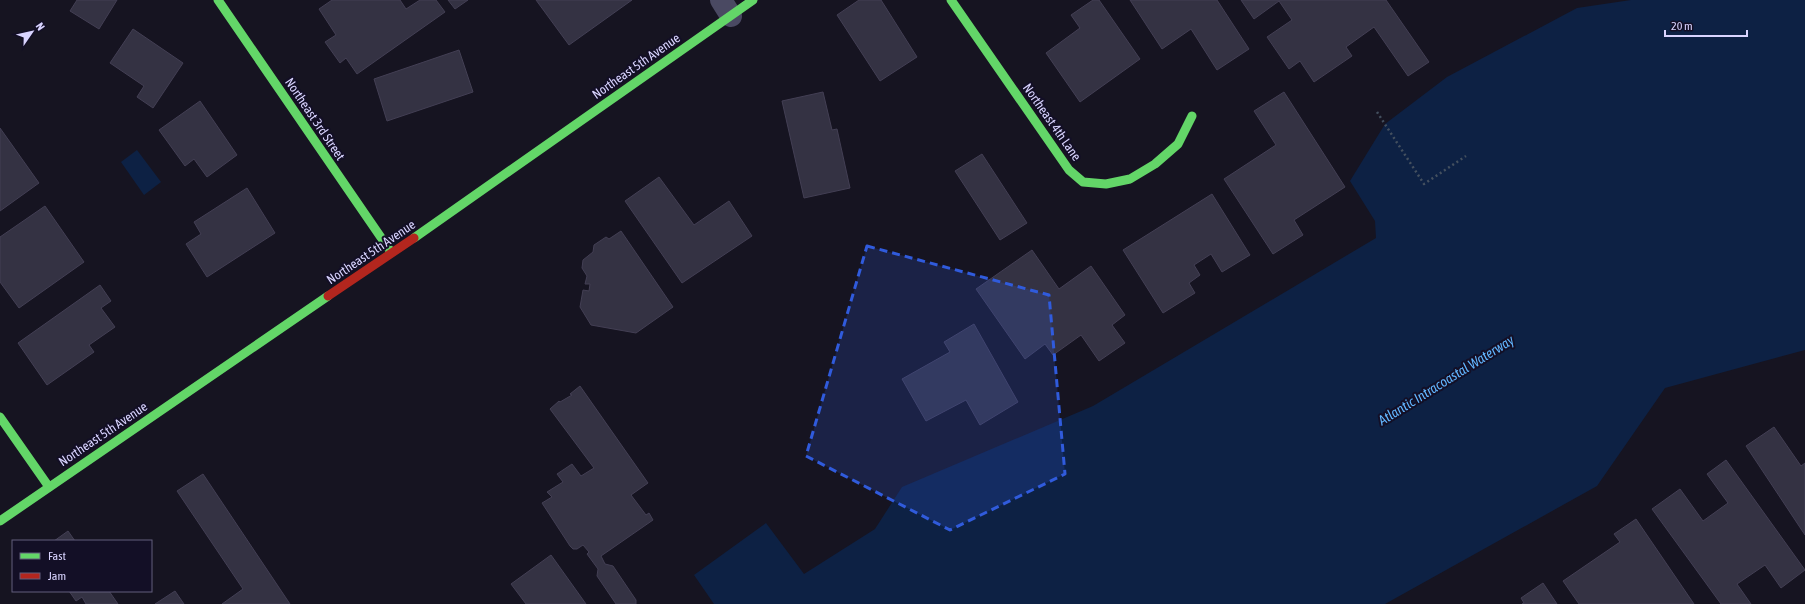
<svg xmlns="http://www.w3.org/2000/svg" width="1805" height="604" viewBox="0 0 1805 604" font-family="'Asap Condensed',sans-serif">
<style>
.water{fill:#0d2144}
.building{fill:#343243;stroke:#433f54}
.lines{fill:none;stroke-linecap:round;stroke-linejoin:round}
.path{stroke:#44505f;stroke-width:2.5;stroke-dasharray:2 3;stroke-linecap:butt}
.street{stroke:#4a4962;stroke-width:22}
.fast{stroke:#63d668;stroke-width:9}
.jam{stroke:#b3261e;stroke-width:9}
.marked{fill:#305bdc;fill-opacity:0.2;stroke:#305bdc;stroke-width:3;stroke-dasharray:8 5;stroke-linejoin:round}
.labels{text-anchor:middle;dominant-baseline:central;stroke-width:4;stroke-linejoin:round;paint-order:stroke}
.street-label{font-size:13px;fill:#d9d4ff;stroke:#130f26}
.water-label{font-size:14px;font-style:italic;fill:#62b6ff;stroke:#130f26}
</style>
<rect width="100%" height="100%" fill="#161421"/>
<g class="water">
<path d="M1631,0h174v350l-140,38 -68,98 -212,118h-671l-20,-29 72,-52 38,51 71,-45 27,-42 191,-81 283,-168 -1,-17 -25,-40 35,-57 62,-47 130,-69z"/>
<path d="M137,150l24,32 -17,13 -23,-33z"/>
</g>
<g class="building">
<path d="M77,0h40l-18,29 -29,-18z"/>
<path d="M332,0h68l6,9 14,-9h16l9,12 -88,62 -11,-16 -6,5 -15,-21 11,-7 -17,-26z"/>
<path d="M448,0h20l-13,9z"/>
<path d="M536,0h96l-63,45z"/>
<path d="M859,0h22l36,57 -37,24 -43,-66z"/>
<path d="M1093,0h6l41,59 -60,43 -34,-49 34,-25 -9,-13z"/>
<path d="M1130,0h87l32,49 -32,21 -26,-41 -29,20z"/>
<path d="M1241,0h145l43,62 -21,14 -34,-49 -28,20 6,9 -38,26 -14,-21 -11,8 -22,-32 25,-17 -13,-19 -25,18z"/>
<path d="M133,29l50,34 -30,45 -16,-11 7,-11 -34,-23z"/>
<path d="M459,50l14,42 -86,29 -13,-42z"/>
<path d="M823,92l9,38 5,-1 13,59 -46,10 -22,-97z"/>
<path d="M1284,92l61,95 -51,33 9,15 -30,19 -49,-75 52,-34 -22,-34z"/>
<path d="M200,101l37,54 -30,22 -13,-18 -9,7 -26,-36z"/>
<path d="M0,128l39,55 -39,28z"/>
<path d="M982,154l45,69 -27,17 -45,-69z"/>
<path d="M659,177l35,48 35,-24 23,35 -70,47 -57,-82z"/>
<path d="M247,188l28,45 -68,44 -21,-33 15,-10 -7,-12z"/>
<path d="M1212,194l38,61 -28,17 -11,-18 -17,11 6,10 -11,8 6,10 -32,20 -40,-63z"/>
<path d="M45,206l39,56 -65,46 -19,-26v-45z"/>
<path d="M621,231l52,76 -37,26 -45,-8 -11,-18 3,-17 6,1 1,-7h-5l2,-8 -5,-8 1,-8 10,-8 1,-7 12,-8 3,2z"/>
<path d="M1032,250l27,39 32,-23 34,49 -13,10 13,18 -26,18 -18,-26 -28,20 -8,-11 -20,15 -49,-70z"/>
<path d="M100,285l11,16 -10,7 14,19 -26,18 5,7 -47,33 -29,-42z"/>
<path d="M974,324l44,78 -38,23 -14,-25 -40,21 -24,-42 48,-27 -6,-10z"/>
<path d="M580,386l68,97 -17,12 15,20 3,-2 4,7 -52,36 4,8 8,2 23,34v4h-20l-19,-28 1,-7 -11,-15 2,-2 -6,-7 -6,4h-4l-3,-3 -28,-43 10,-6 -5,-5 16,-10 -6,-8 15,-10 9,12 13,-8 -44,-59 9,-8 1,1 12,-7 -2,-1z"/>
<path d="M1774,427l27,39 4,-3v72l-59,-89z"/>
<path d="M1726,460l79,110 -24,18 -16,-23 -28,19 14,20h-30l-69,-95 28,-20 23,32 25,-18 -21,-29z"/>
<path d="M203,474l87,130h-68l21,-15 -66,-98z"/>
<path d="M1636,519l58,85h-115l-16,-23 57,-39 -6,-8z"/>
<path d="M68,531l7,10h-21z"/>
<path d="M551,555l35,49h-60l-15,-20z"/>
<path d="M1543,583l14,21h-35l2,-1 -3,-5z"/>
<path d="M69,591h40l9,13h-32l-4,-7 -6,4z"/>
<path d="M175,591l9,13h-29z"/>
</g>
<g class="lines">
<path class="path" d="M1377,112l47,72 42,-28"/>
<path class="street" d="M721,0l10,16"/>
<g class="fast">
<path d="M218,0l173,252"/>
<path d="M951,0l118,170 14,12 23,2 24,-5 25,-15 23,-20 14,-28"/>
<path d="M414,238l339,-238"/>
<path d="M0,417l49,70"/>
<path d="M0,521l328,-225"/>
</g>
<path class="jam" d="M328,296l86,-58"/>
</g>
<path class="marked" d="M867,246l182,49 16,179 -115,56 -144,-74z"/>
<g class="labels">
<g class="street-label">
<text transform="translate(636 66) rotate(-35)">Northeast 5th Avenue</text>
<text transform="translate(315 119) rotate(56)">Northeast 3rd Street</text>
<text transform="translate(1052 122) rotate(55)">Northeast 4th Lane</text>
<text transform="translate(371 252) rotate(-34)">Northeast 5th Avenue</text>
<text transform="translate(103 434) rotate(-34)">Northeast 5th Avenue</text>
</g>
<g class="water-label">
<text transform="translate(1446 380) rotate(-32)">Atlantic Intracoastal Waterway</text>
</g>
</g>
<rect x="12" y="540" width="140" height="52" fill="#130f26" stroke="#625e7d"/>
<rect x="20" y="553" width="20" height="6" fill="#63d668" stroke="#625e7d"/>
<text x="48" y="560" font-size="12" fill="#d9d4ff">Fast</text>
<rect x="20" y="573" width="20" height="6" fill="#b3261e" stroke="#625e7d"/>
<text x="48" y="580" font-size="12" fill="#d9d4ff">Jam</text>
<g transform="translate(32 32) rotate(56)" stroke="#130f26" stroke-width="3" paint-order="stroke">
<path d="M0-3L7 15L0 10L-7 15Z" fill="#d9d4ff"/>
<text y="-6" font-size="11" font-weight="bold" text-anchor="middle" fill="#d9d4ff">N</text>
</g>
<path d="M1665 30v6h82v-6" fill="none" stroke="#d9d4ff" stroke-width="2"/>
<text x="1671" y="30" font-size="12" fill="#d9d4ff" stroke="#130f26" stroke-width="3" paint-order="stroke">20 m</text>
</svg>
